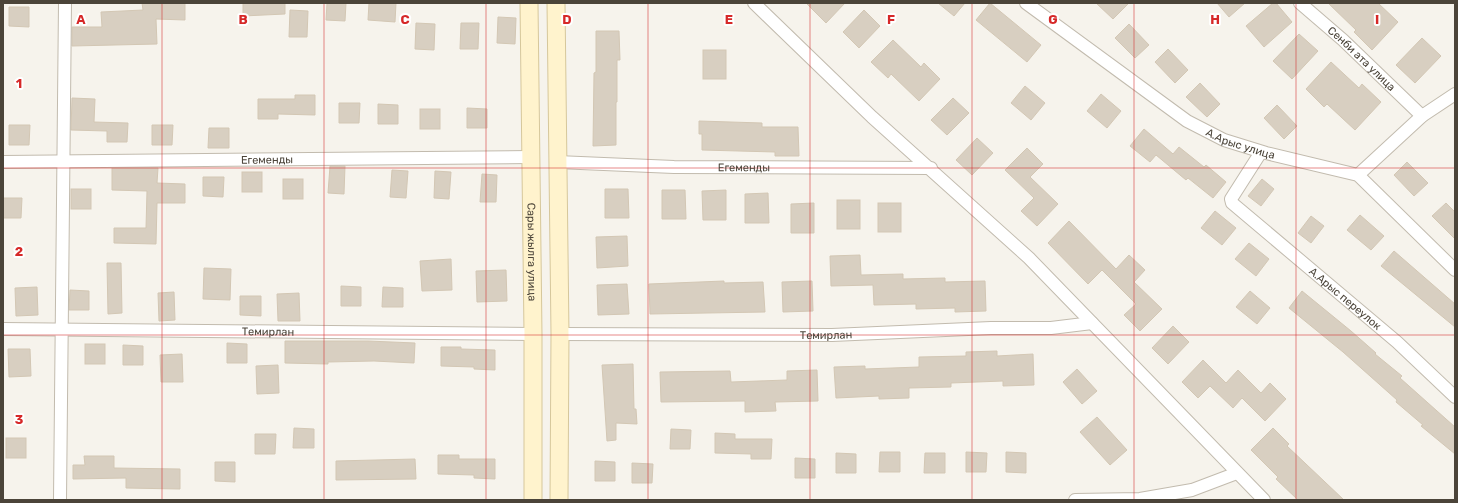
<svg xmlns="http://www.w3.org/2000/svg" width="1458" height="503" viewBox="0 0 1458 503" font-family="Rubik,sans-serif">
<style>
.building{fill:#d8cfc1;stroke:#d3c7b4}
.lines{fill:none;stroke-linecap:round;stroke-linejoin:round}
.street-casing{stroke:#c2bbae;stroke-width:14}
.secondary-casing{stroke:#d6c79b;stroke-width:19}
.street{stroke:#fff;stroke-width:12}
.secondary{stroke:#fff3cd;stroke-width:17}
.grid{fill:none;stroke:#d62828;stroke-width:1;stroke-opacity:0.55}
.labels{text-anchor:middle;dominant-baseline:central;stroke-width:4;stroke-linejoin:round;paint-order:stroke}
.street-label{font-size:11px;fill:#4b4439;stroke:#fff}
.grid-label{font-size:13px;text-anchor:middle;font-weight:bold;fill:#d62828;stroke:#fff;stroke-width:4;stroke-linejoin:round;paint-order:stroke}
</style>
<rect width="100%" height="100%" fill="#f6f3ec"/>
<g class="building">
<path d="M142,3h43v17l-29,-1 1,25 -85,2v-19h30l-1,-15 42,-2z"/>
<path d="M243,3h42v11l-42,2z"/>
<path d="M327,3h19l-1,18 -19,-1z"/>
<path d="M369,3h27l-1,19 -27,-2z"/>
<path d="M806,3h39l-19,20z"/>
<path d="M938,3h27l-11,13z"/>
<path d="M990,3l51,42 -14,17 -51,-42z"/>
<path d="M1096,3h33l-16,16z"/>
<path d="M1217,3h28l-16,14z"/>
<path d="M1273,3h3l16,19 -28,25 -18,-21z"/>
<path d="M1328,3h50l20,19 -26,28 -18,-18 2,-2z"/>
<path d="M9,7h20v20l-20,-1z"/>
<path d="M290,10l18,1 -1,26h-18z"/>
<path d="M864,10l16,16 -21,22 -16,-16z"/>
<path d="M498,17l18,1 -1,26 -18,-1z"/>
<path d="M416,23l19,1 -1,26 -19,-1z"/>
<path d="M461,23h18l-1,26h-18z"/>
<path d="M1129,24l20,21 -14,13 -20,-20z"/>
<path d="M596,31h23l1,29h-3v42h-1v43l-23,1 1,-73 2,-1z"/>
<path d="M1299,34l19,17 -26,28 -19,-18z"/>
<path d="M1422,38l19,18 -26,27 -19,-18z"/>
<path d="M893,40l28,27 3,-4 16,16 -21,22 -28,-27 -3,4 -17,-16z"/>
<path d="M1168,49l20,21 -13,13 -20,-21z"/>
<rect x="703" y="50" width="23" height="29"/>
<path d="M1331,62l28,26 3,-4 19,18 -26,28 -28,-26 -3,3 -18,-18z"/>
<path d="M1200,83l20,21 -13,13 -21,-20z"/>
<path d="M1025,86l20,17 -14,17 -20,-17z"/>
<path d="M1101,94l20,17 -14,17 -20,-17z"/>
<path d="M295,95h20v20l-37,-1v5h-20v-20h37z"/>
<path d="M72,98l23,1 -1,23 34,1 -1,19h-20v-11l-36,-1z"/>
<path d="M953,98l16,15 -22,22 -16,-15z"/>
<path d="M339,103h21l-1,20h-20z"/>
<path d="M378,104l20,1v19h-20z"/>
<path d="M1277,105l20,21 -13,13 -20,-21z"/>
<path d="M467,108l20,1v19h-20z"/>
<rect x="420" y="109" width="20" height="20"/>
<path d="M699,121l63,2v4h36l1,29h-24v-4l-73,-2v-16h-3z"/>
<path d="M9,125h21l-1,20h-20z"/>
<path d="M152,125h21l-1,20h-20z"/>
<path d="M209,128h20v20h-21z"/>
<path d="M1144,129l29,25 6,-7 25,20 2,-2 20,17 -13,16 -25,-20 -2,2 -30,-25 -6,7 -20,-16z"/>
<path d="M977,138l16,15 -21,22 -16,-15z"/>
<path d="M1027,148l16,16 -13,13 28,27 -21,22 -16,-15 13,-13 -29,-28z"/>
<path d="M1407,162l21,21 -14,13 -20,-21z"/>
<path d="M330,166h15l-1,28 -16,-1z"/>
<path d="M112,168h46l-1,15 28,1v19h-28l-1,41 -42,-1v-15h32l1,-37 -35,-1z"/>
<path d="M392,170l16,1 -2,27 -16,-1z"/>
<path d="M435,171l16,1 -2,27 -15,-1z"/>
<rect x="242" y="172" width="20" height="20"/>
<path d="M482,174l15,1 -1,27h-16z"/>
<path d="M203,177h21l-1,20 -20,-1z"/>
<rect x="283" y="179" width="20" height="20"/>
<path d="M1262,179l12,10 -13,17 -13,-10z"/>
<rect x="71" y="189" width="20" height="20"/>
<path d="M605,189h23l1,29h-24z"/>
<path d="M662,190h23l1,29h-24z"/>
<path d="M726,190v30h-23l-1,-29z"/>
<path d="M768,193l1,30h-24v-29z"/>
<path d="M3,198h19l-1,20h-18z"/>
<rect x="837" y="200" width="23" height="29"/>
<path d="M814,203v30h-23v-29z"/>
<rect x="878" y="203" width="23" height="29"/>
<path d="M1446,203l9,9v27l-23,-23z"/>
<path d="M1215,211l21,17 -14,17 -21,-17z"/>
<path d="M1360,215l24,21 -13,14 -24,-20z"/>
<path d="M1311,216l13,10 -13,17 -13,-10z"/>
<path d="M1069,221l47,48 13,-14 16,15 -11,12 28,27 -22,22 -16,-16 12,-11 -34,-34 -14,14 -40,-41z"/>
<path d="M627,236l1,30 -31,2 -1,-31z"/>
<path d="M1249,243l20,16 -13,17 -21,-17z"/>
<path d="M1394,251l61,53v23l-74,-61z"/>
<path d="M860,255l1,20 42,-1v5l42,-1v4l40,-1 1,30 -31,1v-4l-39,1v-5l-42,1 -1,-20 -42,1 -1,-30z"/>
<path d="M451,259l1,31 -30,1 -2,-30z"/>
<path d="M107,263h14l1,50 -14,1z"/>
<path d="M204,268l27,1 -1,31 -27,-1z"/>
<path d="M506,270l1,31 -30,1 -1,-31z"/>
<path d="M724,281v2l39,-1 2,30 -115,2 -1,-30z"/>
<path d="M812,281l1,30 -30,1 -1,-30z"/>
<path d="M627,284l2,30 -31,1 -1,-30z"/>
<path d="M341,286l20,1v19h-20z"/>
<path d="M37,287l1,28 -22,1 -1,-28z"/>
<path d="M383,287l20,1v19h-21z"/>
<path d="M70,290l19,1v19h-20z"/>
<path d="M1250,291l20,17 -13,16 -21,-17z"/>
<path d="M1302,291l49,40 25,22 -1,1 27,22 -2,2 55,49v27l-34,-28 2,-1 -27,-23 1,-2 -54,-48 -54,-44z"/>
<path d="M174,292l1,28 -16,1 -1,-28z"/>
<path d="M299,293l1,28h-22l-1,-27z"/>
<path d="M240,296h21v20l-21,-1z"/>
<path d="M1173,326l16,16 -21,22 -16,-16z"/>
<path d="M285,341h83l47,2 -1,20 -40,-2 -46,1v2l-43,-1z"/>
<path d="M227,343l20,1v19h-20z"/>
<rect x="85" y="344" width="20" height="20"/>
<path d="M123,345l20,1v19h-20z"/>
<path d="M441,347h20v2l34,1v20l-21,-1v-2l-33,-1z"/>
<path d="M8,349h22l1,27 -22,1z"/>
<path d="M997,351v5l36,-2 1,31 -31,1v-5l-52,2v4l-42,1v10l-30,1v-3l-43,2 -2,-31 31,-1v3l54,-2v-10l47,-1v-4z"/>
<path d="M182,354l1,28h-22l-1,-27z"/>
<path d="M1203,360l23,23 12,-13 23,23 9,-10 16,16 -21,22 -23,-23 -9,10 -23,-22 -12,12 -16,-16z"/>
<path d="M633,364l1,45h2l1,15 -21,-1v17l-9,1 -5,-76z"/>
<path d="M278,365l1,28 -22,1 -1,-28z"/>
<path d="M1077,369l20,22 -15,13 -19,-22z"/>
<path d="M817,370l1,31 -43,1 1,9 -31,1v-11l-84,1 -1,-30 70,-1 1,11 56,-2v-9z"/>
<path d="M1097,417l30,33 -17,15 -30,-33z"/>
<path d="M294,428l20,1v19h-21z"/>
<path d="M1273,428l16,16 -2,2 57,54h-46l-22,-21 2,-2 -27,-27z"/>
<path d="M671,429l20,1 -1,19h-20z"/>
<path d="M715,433l20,1v5h37l-1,20h-20v-5l-36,-1z"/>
<path d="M255,434h21l-1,20h-20z"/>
<rect x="6" y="438" width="20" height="20"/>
<path d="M880,452h20v20h-21z"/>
<path d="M966,452l21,1 -1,19h-20z"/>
<path d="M1006,452l20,1v20l-20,-1z"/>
<path d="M836,453l20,1v19h-20z"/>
<path d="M925,453h20v20h-21z"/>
<path d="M438,455h21v4h36v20l-21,-1v-3l-36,-1z"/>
<path d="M84,456h30v12l66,1v20l-54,-1v-10l-53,1v-14h12z"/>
<path d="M795,458l20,1v19h-20z"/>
<path d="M415,459l1,20 -80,1v-19z"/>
<path d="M595,461l20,1v19h-20z"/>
<path d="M215,462h20v20l-20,-1z"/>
<path d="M632,463l21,1 -1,19h-20z"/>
</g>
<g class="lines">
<defs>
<g id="street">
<path d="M754,3l118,114 157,141 235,242"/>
<path id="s1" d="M1026,3l161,118 37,19 42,13 92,22 97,95"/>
<path id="s2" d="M1300,3l43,37 79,76"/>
<path id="s3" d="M1261,152l-30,47 1,4 165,139 58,55"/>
<path id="s4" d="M3,162l528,-5"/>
<path id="s5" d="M557,162l117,5 257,1"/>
<path d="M1358,175l64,-59 33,-22"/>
<path id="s6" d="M3,329l530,5"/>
<path id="s7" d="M560,334l272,1 159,-7h60l41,-5"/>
<path d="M60,500l5,-497"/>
<path d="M1075,500l65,-1 52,-9 45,-17"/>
</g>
<g id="secondary">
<path id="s8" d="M529,3l4,331v166"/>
<path d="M556,3l4,331 -1,166"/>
</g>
</defs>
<use href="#street" class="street-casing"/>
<use href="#secondary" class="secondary-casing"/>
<use href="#street" class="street"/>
<use href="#secondary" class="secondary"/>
</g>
<path class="grid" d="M162,3v497M324,3v497M486,3v497M648,3v497M810,3v497M972,3v497M1134,3v497M1296,3v497M3,168h1452M3,335h1452"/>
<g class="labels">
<g class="street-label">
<text stroke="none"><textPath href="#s2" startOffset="83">Сенби ата улица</textPath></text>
<text stroke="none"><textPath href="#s1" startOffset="258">А.Арыс улица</textPath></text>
<text stroke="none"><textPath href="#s4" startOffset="264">Егеменды</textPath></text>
<text stroke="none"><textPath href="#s5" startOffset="187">Егеменды</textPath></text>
<text stroke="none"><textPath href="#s8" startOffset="249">Сары жылга улица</textPath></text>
<text stroke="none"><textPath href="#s3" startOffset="208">А.Арыс переулок</textPath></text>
<text stroke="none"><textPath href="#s6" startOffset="265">Темирлан</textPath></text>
<text stroke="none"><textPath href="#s7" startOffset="266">Темирлан</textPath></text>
</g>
</g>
<g class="grid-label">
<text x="81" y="24">A</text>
<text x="243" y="24">B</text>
<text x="405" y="24">C</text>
<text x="567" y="24">D</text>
<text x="729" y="24">E</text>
<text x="891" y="24">F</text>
<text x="1053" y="24">G</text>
<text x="1215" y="24">H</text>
<text x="1377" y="24">I</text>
<text x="19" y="88">1</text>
<text x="19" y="256">2</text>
<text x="19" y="424">3</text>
</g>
<rect width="1458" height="503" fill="none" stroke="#4b4439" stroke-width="8"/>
</svg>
